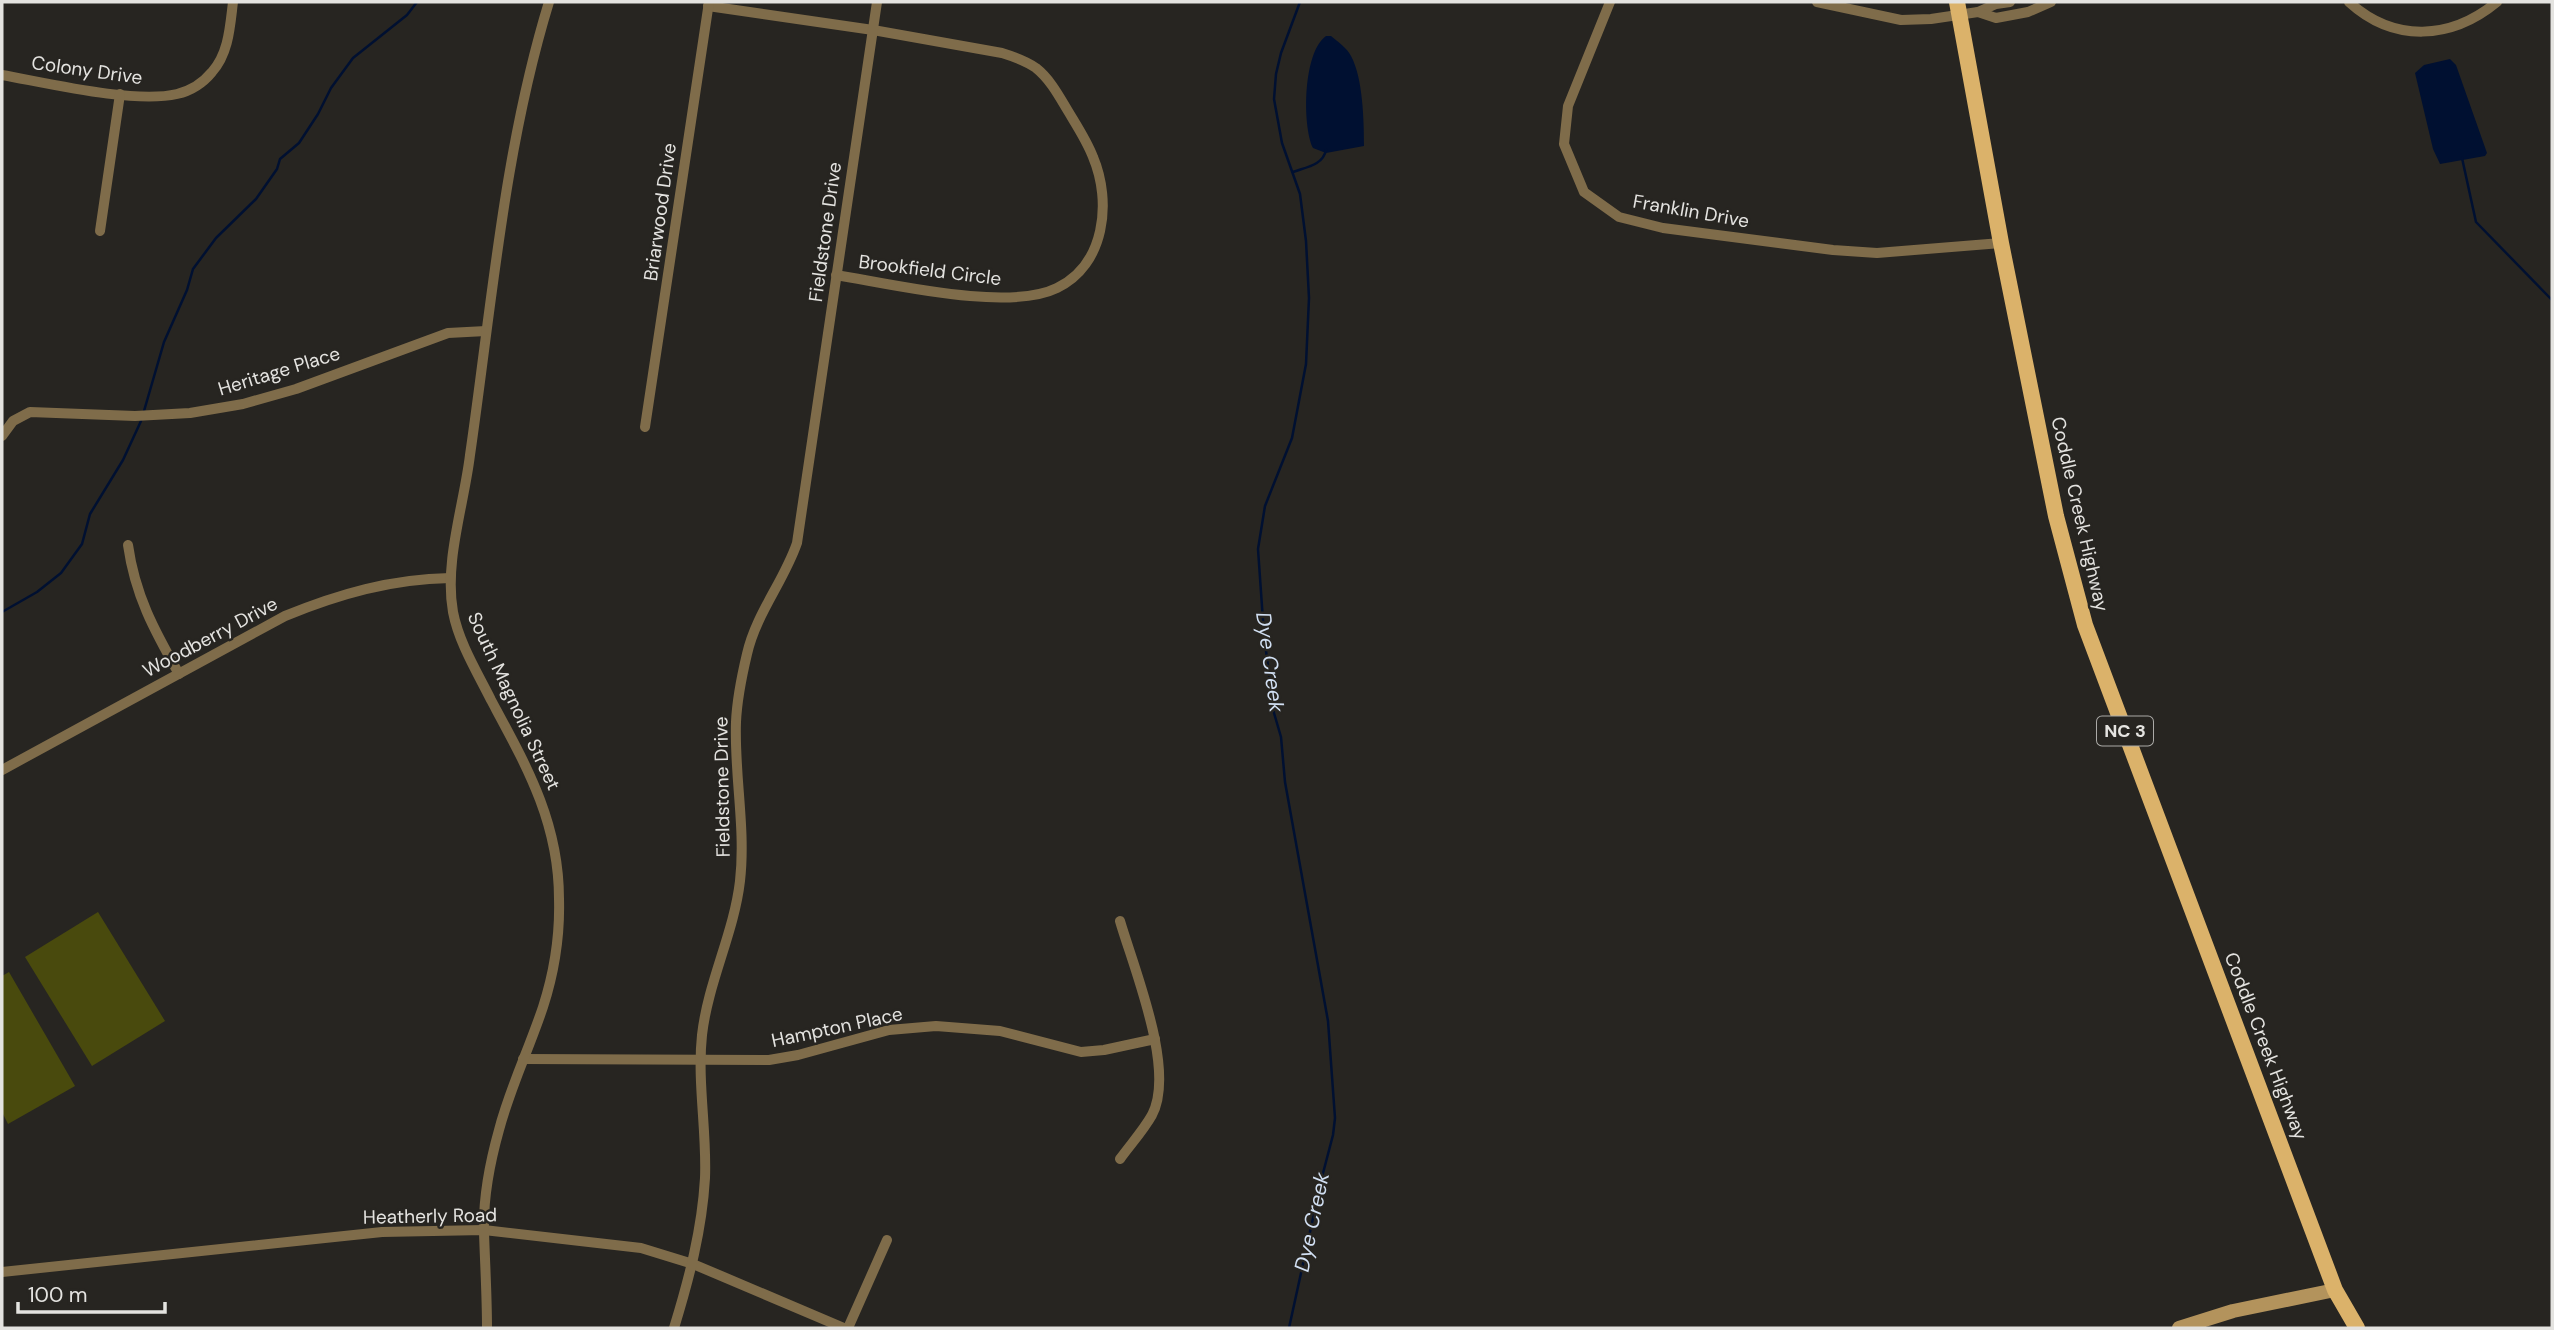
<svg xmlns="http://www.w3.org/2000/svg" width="2554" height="1330" viewBox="0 0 2554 1330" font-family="'DM Sans',sans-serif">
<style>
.green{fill:#494a0d}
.water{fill:#001031}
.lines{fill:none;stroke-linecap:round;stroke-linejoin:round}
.stream{stroke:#001031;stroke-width:2.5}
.street{stroke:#7f6c4a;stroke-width:10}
.secondary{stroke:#b3935c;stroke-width:14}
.primary{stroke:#dbb26a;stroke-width:16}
.labels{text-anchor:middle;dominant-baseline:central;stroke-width:5;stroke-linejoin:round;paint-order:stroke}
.shield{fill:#272521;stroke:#abaaa7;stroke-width:2}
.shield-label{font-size:18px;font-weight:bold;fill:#e4e3e0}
.street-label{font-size:19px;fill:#e4e3e0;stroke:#272521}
.water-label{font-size:21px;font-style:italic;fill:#d1dff2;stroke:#272521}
</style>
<rect width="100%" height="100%" fill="#272521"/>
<g class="green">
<path d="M98,912l67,109 -73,45 -67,-109z"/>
<path d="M9,972l66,114 -67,38 -6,-12v-136z"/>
</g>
<g class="water">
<path d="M1326,36h5c7,6 16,12 20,20 12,22 13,65 13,90l-38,7 -13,-5c-11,-23 -10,-96 13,-112z"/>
<path d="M2450,59l6,6 31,88 -2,3 -45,8 -7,-15 -18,-76 9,-8z"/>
</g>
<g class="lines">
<g class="stream">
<path d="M2462,158l14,64 76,78"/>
<path d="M1293,172c14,-5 30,-7 33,-22"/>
<path d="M144,411l20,-69 23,-52 6,-21 23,-31 40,-39 21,-30 3,-10 19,-16 19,-29 13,-26 22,-30 54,-43 10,-13"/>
<path d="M2,612l35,-20 24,-19 21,-29 8,-30 33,-54 18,-39"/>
<path d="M1289,1328l33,-151 11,-42 2,-17 -7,-97 -43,-239 -4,-45 -7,-24 -10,-78 -6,-86 7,-43 27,-68 14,-74 3,-66 -3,-57 -6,-47 -18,-51 -8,-44 2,-25 5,-21 19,-51"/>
</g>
<g class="street">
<path d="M1610,2l-42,104 -4,38 20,48 35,25 44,11 170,22 44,3 124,-10"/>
<path d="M1817,2l84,18 30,-1 47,-7 18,-8 14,-2"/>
<path d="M2349,2c45,41 102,38 148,0"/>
<path d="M708,6l165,24 129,23c13,4 24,8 34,15 14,11 23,28 32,43 9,15 19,30 25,46 19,45 12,108 -36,131 -49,24 -165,-4 -221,-13"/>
<path d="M1978,12l18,6 32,-6 23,-10"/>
<path d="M2,75c45,8 132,29 175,19 13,-3 26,-11 35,-22 17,-19 18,-46 21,-70"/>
<path d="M100,231l20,-137"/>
<path d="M645,427l64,-425"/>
<path d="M2,436l11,-15 17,-9 105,4 55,-3 53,-9 53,-15 152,-56 38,-2"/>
<path d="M128,545c7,50 26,85 51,129"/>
<path d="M2,770l283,-154c54,-22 106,-37 165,-38"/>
<path d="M523,1059l246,1 29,-5 91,-25 47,-4 64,5 81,21 23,-2 51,-11"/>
<path d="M1120,1159c10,-14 23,-28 32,-44 24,-45 -18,-146 -32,-194"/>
<path d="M2,1272l380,-40 102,-2 157,18 52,16 151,64"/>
<path d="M487,1328c0,-32 -2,-64 -3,-96 -1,-33 6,-70 15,-102 11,-42 30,-81 44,-123 11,-34 17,-72 16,-108 0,-77 -33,-134 -68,-199 -14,-28 -32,-57 -38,-88 -9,-50 11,-107 17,-157 22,-152 34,-306 79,-453"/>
<path d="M674,1328c15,-49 28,-98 31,-150 2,-47 -8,-96 -3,-143 6,-53 32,-102 38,-154 6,-53 -6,-107 -4,-159 1,-23 6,-47 11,-68 9,-40 37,-73 50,-111l80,-541"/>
<path d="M848,1328l39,-88"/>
</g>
<path class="secondary" d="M2179,1328l54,-17 102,-21"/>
<path class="primary" d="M1957,2l44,241 55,273 29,109 250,665 22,38"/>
</g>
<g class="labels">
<rect class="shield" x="2097" y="716.5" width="56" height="29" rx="5"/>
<g class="shield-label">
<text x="2125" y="731">NC 3</text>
</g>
<g class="street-label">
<text transform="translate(87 70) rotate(8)">Colony Drive</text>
<text transform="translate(1691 211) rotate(10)">Franklin Drive</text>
<text transform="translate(660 212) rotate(-82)">Briarwood Drive</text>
<text transform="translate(825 232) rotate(-82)">Fieldstone Drive</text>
<text transform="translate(930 270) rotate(7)">Brookfield Circle</text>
<text transform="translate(279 371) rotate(-17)">Heritage Place</text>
<text transform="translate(2080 514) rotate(77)">Coddle Creek Highway</text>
<text transform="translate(210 637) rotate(-28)">Woodberry Drive</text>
<text transform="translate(514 701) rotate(65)">South Magnolia Street</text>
<text transform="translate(722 787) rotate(-91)">Fieldstone Drive</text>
<text transform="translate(837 1027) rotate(-12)">Hampton Place</text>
<text transform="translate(2266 1046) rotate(69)">Coddle Creek Highway</text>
<text transform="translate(430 1216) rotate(-1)">Heatherly Road</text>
</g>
<g class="water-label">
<text transform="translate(1270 662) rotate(82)">Dye Creek</text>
<text transform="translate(1312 1222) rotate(-78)">Dye Creek</text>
</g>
</g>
<rect width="2554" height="1330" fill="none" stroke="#e4e3e0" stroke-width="7"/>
<path d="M18 1302v10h147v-10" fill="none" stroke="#e4e3e0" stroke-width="3.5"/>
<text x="28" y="1302" font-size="21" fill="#e4e3e0" stroke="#272521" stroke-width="5" paint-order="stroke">100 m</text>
</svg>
